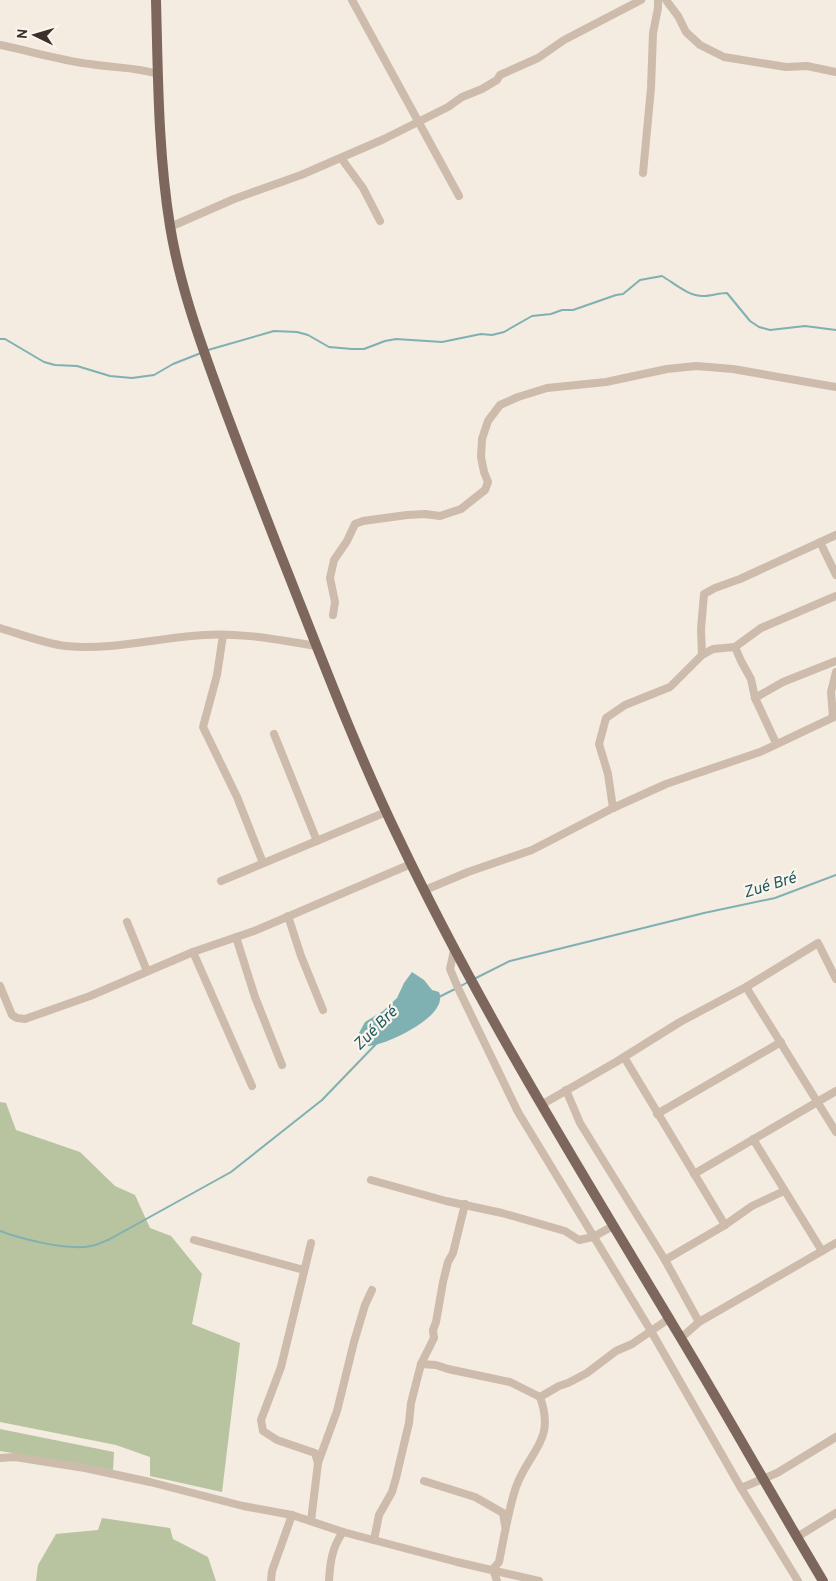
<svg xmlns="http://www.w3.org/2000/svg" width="836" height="1581" viewBox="0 0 836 1581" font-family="Overpass,sans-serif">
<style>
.green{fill:#b8c4a0}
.water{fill:#7fb0b2}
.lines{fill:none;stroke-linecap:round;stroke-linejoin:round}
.stream{stroke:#7fb0b2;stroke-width:2}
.minor{stroke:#cdbbac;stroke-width:8}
.major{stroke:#7d675c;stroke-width:10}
.labels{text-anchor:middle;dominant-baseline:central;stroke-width:4.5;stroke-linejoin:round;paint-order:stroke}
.water-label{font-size:16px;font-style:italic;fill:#1f5a5e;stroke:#fbf5ee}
</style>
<rect width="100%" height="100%" fill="#f4ebe1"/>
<g class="green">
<path d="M0,1102l6,1 10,27 64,22 35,34 20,9 15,33 21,8 31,38 -10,50 48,19 -18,149 -72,-16v-19l-34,-12 -116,-23z"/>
<path d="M0,1429l114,23 -1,18 -113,-19z"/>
<path d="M102,1518l68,10 3,11 35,18 8,24h-180l2,-16 18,-31 42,-4z"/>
</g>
<path class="water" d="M412,972l12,8 8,10 7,2c10,23 -46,49 -64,53 -4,1 -8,1 -12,1l-4,-13 6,-11 18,-11 14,-13 7,-15z"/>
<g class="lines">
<g class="stream">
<path d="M0,339h5l39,23 11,3 22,1 33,10 22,2 22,-3 19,-11 28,-11"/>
<path d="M208,350l66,-19 23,1 11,3 21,12 23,2h12l21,-8 11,-2 46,3 39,-8 11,1 12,-3 28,-16 19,-2 11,-4h11l43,-15 7,-1 17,-14 22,-4c12,7 26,20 41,20 8,0 16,-3 24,-3l23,28 9,6 11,3 35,-4 31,4"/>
<path d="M474,979l36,-18 194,-48 71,-15 61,-23"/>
<path d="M459,987l9,-5"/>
<path d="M439,997l16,-8"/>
<path d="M0,1231c21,8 69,20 91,15 6,-1 12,-4 19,-7l121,-67 91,-72 54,-56"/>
</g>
<g class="minor">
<path d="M352,0l107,196"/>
<path d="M666,0l12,16 8,16 14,13 24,12 62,10 21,-1 29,6"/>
<path d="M0,45c30,6 59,15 90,19 23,4 46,3 68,10"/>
<path d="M341,158l22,30 17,33"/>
<path d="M643,173l8,-85 2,-55 5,-25v-8"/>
<path d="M170,227l64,-28 67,-24 83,-36 64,-32 14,-10 20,-8 15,-9 3,-5 38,-17 26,-18 77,-40"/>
<path d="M820,542l16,33"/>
<path d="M333,615l2,-13 -5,-24 4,-18 13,-19 8,-17 8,-3 44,-6 18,-1 15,2 21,-7 24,-19 3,-8 -4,-10 -3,-15 1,-18 6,-18 12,-16 18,-8 29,-9 59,-6 61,-13 29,-3 37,3 103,18"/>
<path d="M0,628c20,6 46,16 66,18 43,4 83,-6 125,-10 42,-5 84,3 125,10"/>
<path d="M223,635l-6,40 -14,52 34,70 26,66"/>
<path d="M735,647l6,14 10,18 4,19 21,45"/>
<path d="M702,655l11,-6 22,-2 26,-19 75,-32"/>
<path d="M755,698l28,-16 53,-21"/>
<path d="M833,717l-2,-25 5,-20"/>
<path d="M274,734l43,107"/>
<path d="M613,808l-5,-34 -9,-30 7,-26 19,-13 45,-18 32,-32 -1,-26 3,-35 11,-6 25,-9 96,-44"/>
<path d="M221,881l165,-69"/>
<path d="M425,890l43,-18 64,-22 81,-42 53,-24 94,-32 76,-36"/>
<path d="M288,916l13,40 22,54"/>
<path d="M127,922l20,49"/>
<path d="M236,937l19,60 27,68"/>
<path d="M454,950l-4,19 8,19 60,124 133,219 90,157 57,93"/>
<path d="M193,952l59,134"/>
<path d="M836,979l-18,-36 -72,44 90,145"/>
<path d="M0,986l12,29 5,3 8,1 65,-23 103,-44 61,-21 157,-67"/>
<path d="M624,1057l101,168"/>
<path d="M566,1090l14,33 85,137 34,62"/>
<path d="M541,1105l75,-43 64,-40 66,-35"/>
<path d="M657,1114l124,-72"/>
<path d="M753,1139l69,112"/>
<path d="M694,1174l142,-83"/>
<path d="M371,1180l75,21 56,12 63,18 14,9 14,-3 20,-11"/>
<path d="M194,1240l110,30"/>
<path d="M311,1243l-30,124 -20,53 2,11 14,9 38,13 3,10"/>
<path d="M665,1260l60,-35 27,-19 32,-15"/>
<path d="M681,1338l18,-16 137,-79"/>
<path d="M421,1364l15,1 12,4 62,13 30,15 19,-11 9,-3 19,-10 29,-22 16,-7 38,-26"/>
<path d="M0,1458l15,-1 70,11 65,14 93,24 49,9 51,17 114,30 82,19"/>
<path d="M424,1481l51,16 28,16 2,12"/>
<path d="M741,1488l36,-15 59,-36"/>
<path d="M311,1521l7,-58 19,-52 17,-69 11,-37 7,-15"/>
<path d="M797,1537l39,-24"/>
<path d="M374,1540l5,-25 13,-23 4,-14 13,-55 2,-20 10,-39 13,-26 -1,-8 3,-8 7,-40 5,-20 5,-9 12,-49"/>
<path d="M271,1581l1,-10 20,-56"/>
<path d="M329,1581c1,-18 3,-34 14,-49"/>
<path d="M497,1581l-4,-12 6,-7c5,-24 9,-51 17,-75 13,-36 40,-46 24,-90"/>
</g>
<path class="major" d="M156,0c2,75 2,152 14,226 9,55 27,107 46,159 20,55 41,109 62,163 39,98 75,196 121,291 80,168 178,326 274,486 51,84 99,171 150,256"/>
</g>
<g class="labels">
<g class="water-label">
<text transform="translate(770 886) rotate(-17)">Zué Bré</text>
<text transform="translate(376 1029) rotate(-45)">Zué Bré</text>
</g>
</g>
<g transform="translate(35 35) rotate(275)" stroke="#fbf5ee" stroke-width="4" paint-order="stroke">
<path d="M0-4L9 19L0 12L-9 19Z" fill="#3b302b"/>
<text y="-8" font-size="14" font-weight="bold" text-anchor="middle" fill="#3b302b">N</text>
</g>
</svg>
